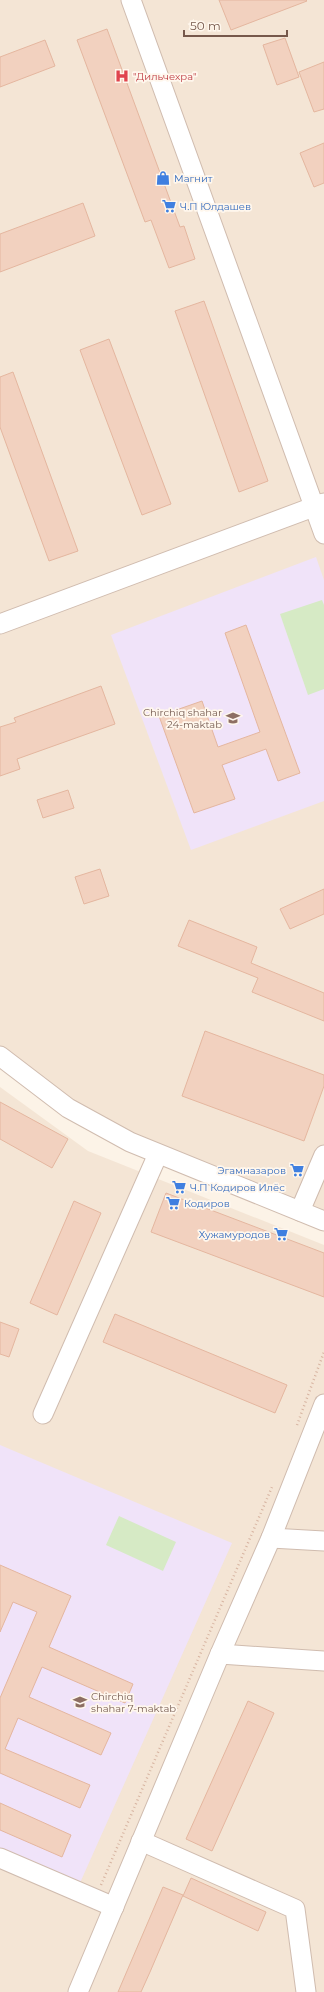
<svg xmlns="http://www.w3.org/2000/svg" width="324" height="1992" viewBox="0 0 324 1992" font-family="Montserrat,sans-serif">
<style>
.residential{fill:#f4e5d5}
.education{fill:#f0e3f9}
.green{fill:#d6eac5}
.building{fill:#f2d1bf;stroke:#e4b69f}
.lines{fill:none;stroke-linecap:round;stroke-linejoin:round}
.minor-casing{stroke:#d0bcaf;stroke-width:21}
.path{stroke:#d7b4a1;stroke-width:2.5;stroke-dasharray:1 3;stroke-linecap:butt}
.minor{stroke:#fff;stroke-width:19}
.labels{text-anchor:middle;dominant-baseline:central;stroke-width:3.5;stroke-linejoin:round;paint-order:stroke}
.health-label{font-size:10px;fill:#be3a42;stroke:#fff7ed;text-anchor:start}
.shop-label{font-size:10px;fill:#366cbe;stroke:#fff7ed;text-anchor:start}
.education-label{font-size:10px;fill:#785e54;stroke:#fff7ed;text-anchor:end}
</style>
<rect width="100%" height="100%" fill="#fcf3e7"/>
<g class="residential">
<path d="M0,0h324v1221l-166,-67 -158,-98z"/>
<path d="M0,1087l88,64 236,94v747h-324z"/>
</g>
<g class="education">
<path d="M316,557l8,23v221l-133,49 -80,-215z"/>
<path d="M0,1445l232,98 -157,351 -75,-32z"/>
</g>
<g class="green">
<path d="M322,600l2,5v84l-16,6 -28,-81z"/>
<path d="M119,1516l57,26 -13,29 -57,-26z"/>
</g>
<g class="building">
<path d="M219,0h87l1,1 -76,29z"/>
<path d="M107,29l73,198 4,-1 11,33 -26,9 -18,-48 -6,2 -68,-182z"/>
<path d="M285,38l14,39 -22,8 -14,-40z"/>
<path d="M45,40l10,26 -55,21v-30z"/>
<path d="M324,62v47l-10,3 -15,-40z"/>
<path d="M324,143v40l-10,4 -14,-34z"/>
<path d="M83,203l12,33 -95,36v-38z"/>
<path d="M204,301l64,180 -29,11 -64,-181z"/>
<path d="M109,339l62,165 -29,11 -62,-165z"/>
<path d="M13,372l65,179 -29,10 -49,-134v-50z"/>
<path d="M246,625l54,148 -22,8 -12,-32 -44,16 13,34 -41,14 -35,-97 43,-15 16,46 42,-15 -35,-99z"/>
<path d="M101,686l14,38 -98,35 3,10 -20,7v-49l16,-5 -2,-4z"/>
<path d="M68,790l6,18 -31,10 -6,-18z"/>
<path d="M100,869l9,27 -25,8 -9,-27z"/>
<path d="M324,889v25l-34,15 -10,-20z"/>
<path d="M189,920l68,27 -6,16 73,30v28l-72,-29 6,-14 -80,-32z"/>
<path d="M205,1031l119,44v11l-20,55 -122,-45z"/>
<path d="M0,1102l68,37 -16,29 -52,-29z"/>
<path d="M166,1193l158,60v44l-173,-65z"/>
<path d="M74,1201l27,12 -44,102 -27,-12z"/>
<path d="M115,1314l172,71 -12,28 -172,-71z"/>
<path d="M0,1322l19,7 -10,28 -9,-3z"/>
<path d="M0,1565l71,31 -22,51 84,37 -8,19 -83,-36 -13,30 82,36 -10,22 -83,-37 -13,31 85,36 -10,23 -80,-35v-75l37,-86 -24,-10 -13,30z"/>
<path d="M248,1701l26,12 -62,138 -26,-12z"/>
<path d="M0,1803l71,32 -9,22 -62,-27z"/>
<path d="M191,1878l75,34 -8,19 -75,-35z"/>
<path d="M163,1887l20,8 -33,77 -9,20h-23z"/>
</g>
<g class="lines">
<defs>
<g id="minor">
<path d="M131,0l193,534"/>
<path d="M0,624l324,-121"/>
<path d="M0,1056l68,52 62,34 194,79"/>
<path d="M300,1211l24,-56"/>
<path d="M43,1414l115,-260"/>
<path d="M271,1538l53,3"/>
<path d="M220,1654l104,7"/>
<path d="M141,1841l154,68 11,83"/>
<path d="M0,1858l114,49"/>
<path d="M78,1992l142,-338 51,-116 53,-134"/>
</g>
</defs>
<use href="#minor" class="minor-casing"/>
<g class="path">
<path d="M297,1425l27,-73"/>
<path d="M101,1885l171,-398"/>
</g>
<use href="#minor" class="minor"/>
</g>
<defs>
<symbol id="hospital-bare" viewBox="-9 -9 18 18"><path d="M-5-5h3v3.5h4V-5h3V5h-3V1.5h-4V5h-3Z" fill="#e0444e" stroke="#fff7ed" stroke-width="2.5" paint-order="stroke"/></symbol>
<symbol id="shop-bare" viewBox="-9 -9 18 18"><path d="M-5-2.5h2.3a2.7 3.5 0 0 1 5.4 0H5L5.5 6h-11ZM-1.5-2.5h3a1.5 2.3 0 0 0-3 0Z" fill="#3f7fe0" stroke="#fff7ed" stroke-width="2.5" paint-order="stroke"/></symbol>
<symbol id="supermarket-bare" viewBox="-9 -9 18 18"><path d="M-6-5.5h2.5l.6 2H6L4.5 2H-2.5L-4.4-4H-6ZM-1.5 3.2a1.3 1.3 0 1 0 .1 0ZM3 3.2a1.3 1.3 0 1 0 .1 0Z" fill="#3f7fe0" stroke="#fff7ed" stroke-width="2.5" paint-order="stroke"/></symbol>
<symbol id="school-bare" viewBox="-9 -9 18 18"><path d="M0-5L7-2L0 1L-7-2ZM-4 1L0 2.5L4 1V4Q0 6-4 4Z" fill="#8d6e63" stroke="#fff7ed" stroke-width="2.5" paint-order="stroke"/></symbol>
</defs>
<g fill-rule="evenodd">
<use href="#hospital-bare" x="112" y="66" width="20" height="20"/>
<use href="#shop-bare" x="153" y="168" width="20" height="20"/>
<use href="#supermarket-bare" x="159" y="196" width="20" height="20"/>
<use href="#school-bare" x="223" y="708" width="20" height="20"/>
<use href="#supermarket-bare" x="287" y="1160" width="20" height="20"/>
<use href="#supermarket-bare" x="169" y="1177" width="20" height="20"/>
<use href="#supermarket-bare" x="163" y="1193" width="20" height="20"/>
<use href="#supermarket-bare" x="271" y="1224" width="20" height="20"/>
<use href="#school-bare" x="70" y="1692" width="20" height="20"/>
</g>
<g class="labels">
<g class="health-label">
<text x="133" y="76">"Дильчехра"</text>
</g>
<g class="shop-label">
<text x="174" y="178">Магнит</text>
<text x="180" y="206">Ч.П Юлдашев</text>
<text x="286" y="1170" text-anchor="end">Эгамназаров</text>
<text x="190" y="1187">Ч.П Кодиров Илёс</text>
<text x="184" y="1203">Кодиров</text>
<text x="270" y="1234" text-anchor="end">Хужамуродов</text>
</g>
<g class="education-label">
<text x="222" y="712">Chirchiq shahar<tspan x="222" dy="12">24-maktab</tspan></text>
<text x="91" y="1696" text-anchor="start">Chirchiq<tspan x="91" dy="12">shahar 7-maktab</tspan></text>
</g>
</g>
<path d="M184 30v6h103v-6" fill="none" stroke="#76584b" stroke-width="2"/>
<text x="190" y="30" font-size="12" fill="#76584b" stroke="#fff7ed" stroke-width="3" paint-order="stroke">50 m</text>
</svg>
